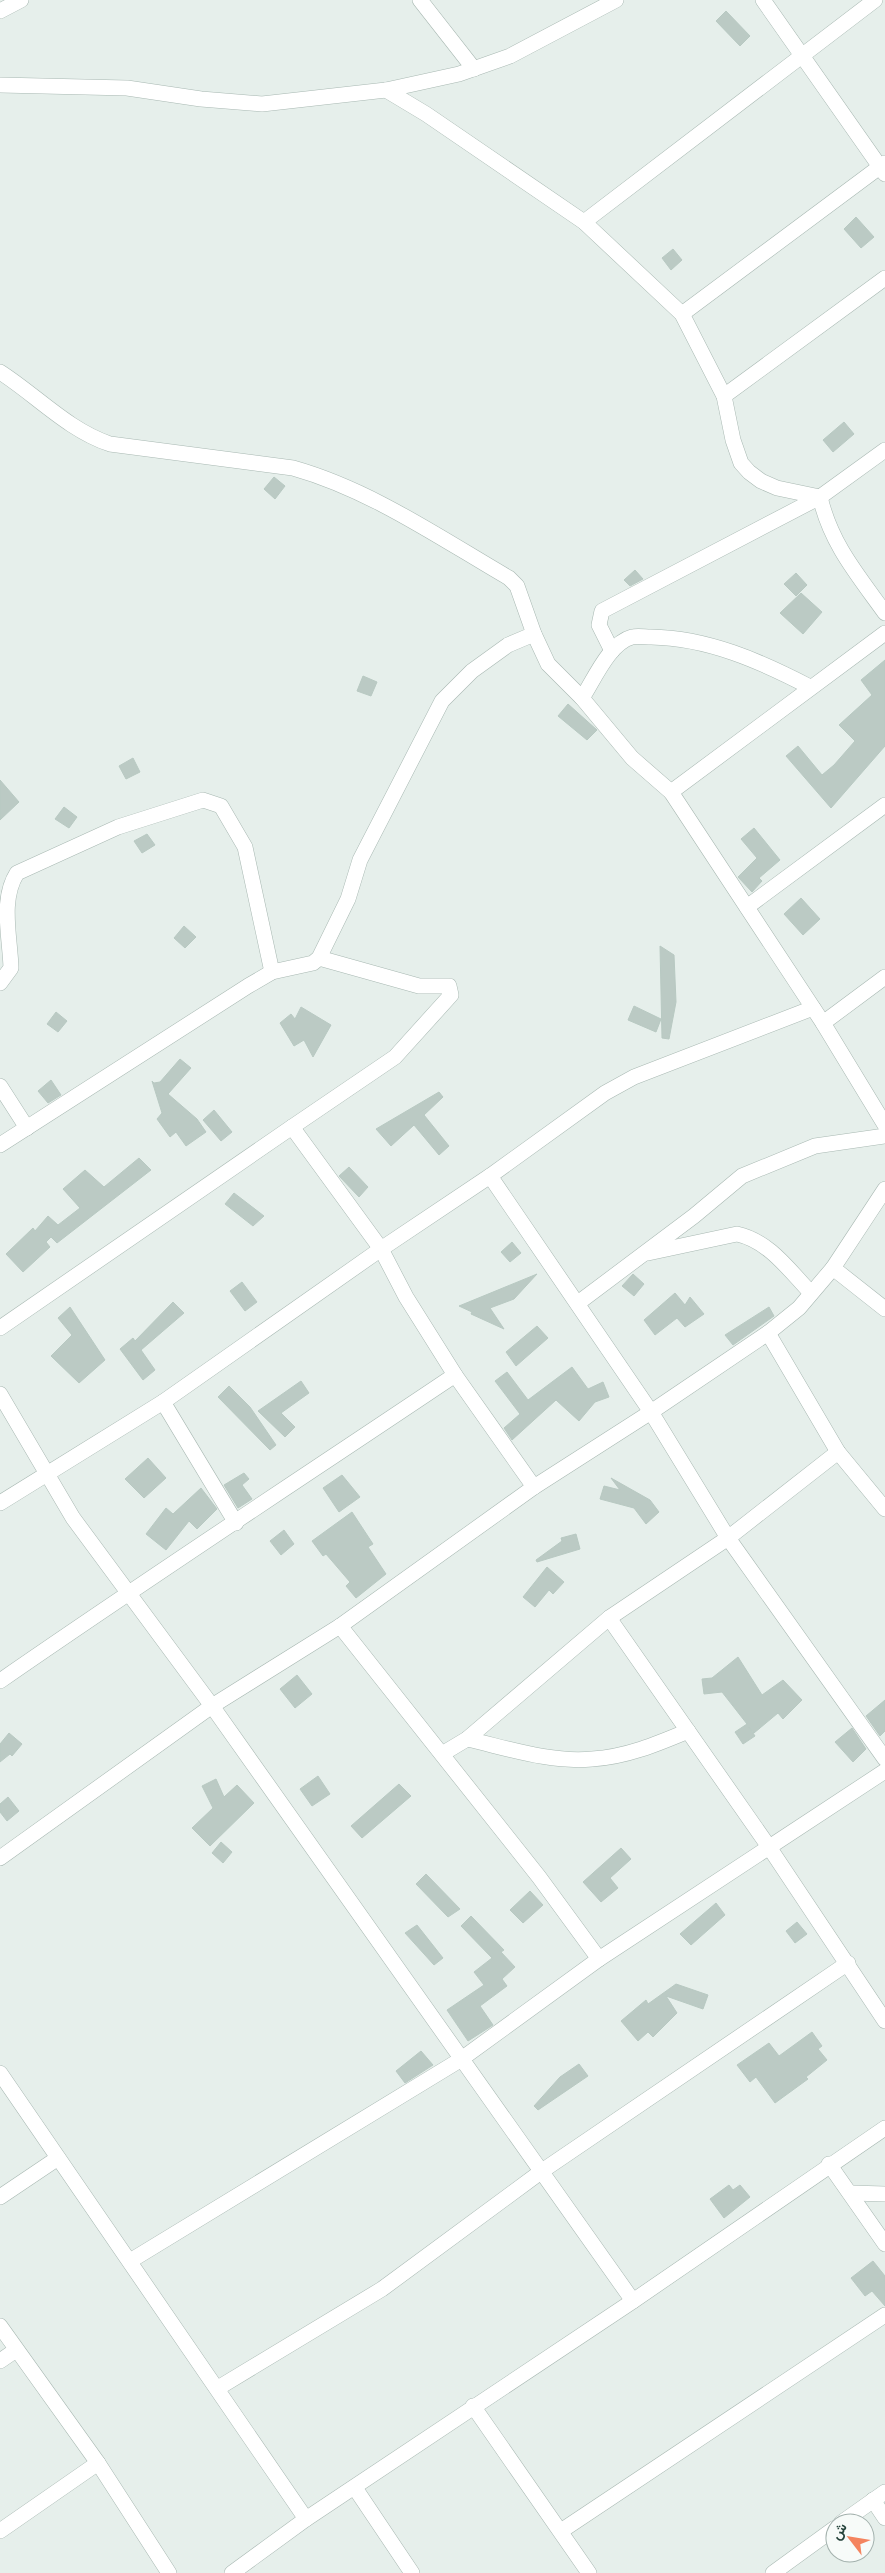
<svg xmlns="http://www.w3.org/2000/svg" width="885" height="2573" viewBox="0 0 885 2573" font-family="Helvetica,Vazirmatn,sans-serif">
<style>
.building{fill:#bbcac4;stroke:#b8c9c2}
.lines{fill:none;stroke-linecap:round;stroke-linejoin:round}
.minor-casing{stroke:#a8b8b2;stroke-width:16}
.minor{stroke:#fff;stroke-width:15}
</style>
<rect width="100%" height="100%" fill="#e6efeb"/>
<g class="building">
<path d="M726,11l24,25 -10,10 -24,-25z"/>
<path d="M856,217l18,20 -13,11 -17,-19z"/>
<path d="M673,249l9,11 -11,10 -9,-12z"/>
<path d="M844,422l10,12 -21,18 -10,-12z"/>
<path d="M274,477l11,9 -10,13 -11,-10z"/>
<path d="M635,570l8,9 -13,7 -6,-6z"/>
<path d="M796,573l11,12 -11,11 -12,-12z"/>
<path d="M801,593l21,19 -19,22 -23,-21z"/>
<path d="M885,660v86l-54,62 -45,-52 12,-10 24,29 12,-10 21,-24 -16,-16 33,-30 -11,-15z"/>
<path d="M363,676l14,6 -6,14 -14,-5z"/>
<path d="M568,704l29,26 -10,10 -29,-24z"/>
<path d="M133,758l7,14 -14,7 -7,-13z"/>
<path d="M0,780l19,22 -19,18z"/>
<path d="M64,807l13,10 -8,11 -14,-9z"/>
<path d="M754,828l26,32 -21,18 3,3 -10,11 -14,-15 19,-19 -16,-19z"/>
<path d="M147,834l8,11 -13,8 -8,-12z"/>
<path d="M801,898l19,21 -17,16 -19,-21z"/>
<path d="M184,926l12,11 -11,11 -11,-10z"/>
<path d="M660,946l14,9 2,47 -7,37 -7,-1z"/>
<path d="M634,1006l27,13 -5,13 -28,-12z"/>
<path d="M301,1007l30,18 -18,32 -9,-17 -10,6 -14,-23 11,-9 4,5z"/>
<path d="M56,1012l11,9 -9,11 -11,-8z"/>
<path d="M180,1059l11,9 -23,26 29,25 9,13 -20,14 -10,-14 -6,5 -13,-18 5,-6 -10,-32 2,2 6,-1z"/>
<path d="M51,1080l10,15 -13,8 -10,-12z"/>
<path d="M439,1092l4,5 -19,18 25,31 -10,9 -25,-30 -23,21 -15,-17z"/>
<path d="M214,1110l18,22 -11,9 -18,-21z"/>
<path d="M139,1158l12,12 -94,73 -6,-6 -5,5 4,5 -27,25 -17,-18 27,-26 2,3 13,-15 10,9 22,-17 -17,-19 22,-19 19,17z"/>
<path d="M349,1167l19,20 -9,10 -20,-21z"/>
<path d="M234,1193l30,23 -11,10 -28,-22z"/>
<path d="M512,1242l9,11 -11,9 -9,-10z"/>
<path d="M537,1274l-23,25 -24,9 14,21 -33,-15 1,-2 -13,-6z"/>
<path d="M633,1274l11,10 -10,12 -12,-10z"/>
<path d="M242,1282l15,20 -12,9 -15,-20z"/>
<path d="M675,1293l10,12 5,-8 14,17 -19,13 -8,-9 -22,17 -11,-15z"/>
<path d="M173,1302l11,11 -43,37 14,20 -12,10 -23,-31 13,-11 2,3z"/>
<path d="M70,1307l35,53 -26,23 -28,-27 21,-21 -14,-17z"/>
<path d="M769,1307l5,9 -41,29 -8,-10z"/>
<path d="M537,1326l11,12 -32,28 -10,-14z"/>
<path d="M572,1367l16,22 15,-7 6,15 -14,5 -16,19 -23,-21 -44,40 -8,-12 16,-14 -25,-33 12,-9 21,28z"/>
<path d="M301,1381l8,12 -28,20 14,14 -10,10 -27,-26z"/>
<path d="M229,1386l21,21 26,38 -6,5 -52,-53z"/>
<path d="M148,1458l18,20 -22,20 -19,-19z"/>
<path d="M244,1473l5,6 -7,6 10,14 -14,9 -14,-23z"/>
<path d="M342,1475l18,22 -21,15 -16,-24z"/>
<path d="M611,1478l39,22 9,12 -13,12 -12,-16 -34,-9 4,-13 16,4z"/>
<path d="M201,1488l16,21 -20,20 -8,-8 -23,29 -20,-16 20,-26 7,6z"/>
<path d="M352,1512l21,32 -5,3 18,27 -30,24 -10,-12 4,-4 -24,-28 -3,2 -11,-15z"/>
<path d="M284,1530l10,14 -13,11 -11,-14z"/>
<path d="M576,1534l4,15 -43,13 -1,-2 26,-19 -1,-3z"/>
<path d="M547,1567l17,15 -11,12 -4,-4 -14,17 -12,-10z"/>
<path d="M738,1657l24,38 21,-15 19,20 -19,19 -5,-6 -24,20 -5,-6 6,9 -12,8 -8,-12 12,-8 -25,-32 -18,2 -2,-15 10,-1z"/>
<path d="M297,1675l15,19 -17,14 -15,-19z"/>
<path d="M885,1700v31l-5,5 -14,-20z"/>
<path d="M852,1728l14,21 -13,13 -18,-20z"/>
<path d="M9,1733l13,11 -10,12 -2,-2 -10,8v-18z"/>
<path d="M318,1776l12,18 -18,12 -12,-17z"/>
<path d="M216,1779l8,18 13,-12 17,18 -44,43 -18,-18 21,-20 -11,-22z"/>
<path d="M399,1784l12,12 -49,42 -11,-12z"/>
<path d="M8,1797l11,14 -12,10 -7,-9v-8z"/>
<path d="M221,1842l11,10 -9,11 -11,-10z"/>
<path d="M621,1848l10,11 -21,19 8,10 -17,14 -18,-20z"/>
<path d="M426,1874l34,35 -12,8 -32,-33z"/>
<path d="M530,1891l13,14 -20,18 -13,-13z"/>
<path d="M716,1903l9,12 -34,30 -11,-11z"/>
<path d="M471,1916l33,34 -3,2 14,15 -13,12 5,7 -27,20 13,19 -25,16 -21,-31 37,-25 -10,-13 18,-14 -31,-32z"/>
<path d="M797,1922l10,12 -12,9 -9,-12z"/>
<path d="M417,1925l26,33 -9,7 -29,-32z"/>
<path d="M676,1984l32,11 -5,14 -37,-13 11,17 -24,24 -5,-5 -10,9 -17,-20 25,-21 2,4z"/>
<path d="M812,2032l10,14 -4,3 9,11 -21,17 2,2 -33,24 -19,-26 -6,5 -13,-17 32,-22 10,13z"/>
<path d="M421,2051l12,14 -28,18 -9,-12z"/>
<path d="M579,2064l9,12 -50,34 -4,-4 26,-29z"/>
<path d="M729,2185l4,5 7,-5 10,12 -26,21 -14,-19z"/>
<path d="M873,2261l12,15v30l-13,-15 -7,5 -14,-18z"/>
</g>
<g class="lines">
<defs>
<g id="minor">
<path d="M420,0l54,69"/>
<path d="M763,0l122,174"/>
<path d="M0,11l21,-11"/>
<path d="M0,85l127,3 74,11 61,5 124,-14 73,-16 51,-18 106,-56"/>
<path d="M386,90l40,24 158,108 98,92 42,82 9,44 8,23 8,9 12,9 16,7 43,9c11,47 37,77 65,116"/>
<path d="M584,222l291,-222"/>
<path d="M682,314l203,-151"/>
<path d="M0,372c36,23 68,58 110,72l183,24c78,22 147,70 216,110l8,8 17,48 14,30 34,34 50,60 39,34"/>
<path d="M724,396l161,-118"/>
<path d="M885,633l-214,159 152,231 62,102"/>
<path d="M612,651l-13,-26 3,-14 218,-114 65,-47"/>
<path d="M582,698c12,-18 27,-55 50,-61 5,-1 13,0 19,0 57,1 109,24 159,50"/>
<path d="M747,907l138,-102"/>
<path d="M0,983l11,-15c-1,-32 -11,-68 6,-95l101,-46 85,-27 18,6 24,41 27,125"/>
<path d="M823,1023l62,-46"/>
<path d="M0,1086l27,42"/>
<path d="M292,1127l103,-70 56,-62 -2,-9h-30l-100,-28"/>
<path d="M0,1145l248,-159 24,-14 41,-9 6,-5 29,-59 12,-39 82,-159 30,-30 36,-26 26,-11"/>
<path d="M490,1176l161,236 77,126 157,221"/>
<path d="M648,1253l89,-19c32,7 52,36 74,59"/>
<path d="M833,1268l52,41"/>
<path d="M578,1303l116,-87 48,-40 73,-30 70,-10"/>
<path d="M0,1328l292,-201 89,122 25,48 49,78 79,112"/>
<path d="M768,1333l70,119 47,57"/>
<path d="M0,1394l73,124 139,188 421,595"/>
<path d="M163,1402l73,121"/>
<path d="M0,1503l163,-101 218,-153 109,-73 115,-83 29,-16 179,-69"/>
<path d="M609,1618l160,229 116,174"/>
<path d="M340,1626l199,251 60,82"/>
<path d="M0,1681c150,-104 303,-204 455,-306"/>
<path d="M467,1739c40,9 84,24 125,20 34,-2 65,-15 96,-28"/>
<path d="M442,1754l25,-15 142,-121 119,-80 110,-86"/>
<path d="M0,1858l212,-152 128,-80 194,-139 117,-75 117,-79 31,-25 34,-40 52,-79"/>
<path d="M0,2073l306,446"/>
<path d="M829,2164l56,80"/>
<path d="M851,2193l34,1"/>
<path d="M0,2197l58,-39"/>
<path d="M130,2261l330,-201 139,-101 286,-188"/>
<path d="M0,2326l98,137 71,110"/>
<path d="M0,2361l16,-11"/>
<path d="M218,2388l164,-99 160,-118 306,-208"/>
<path d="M473,2406l116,167"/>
<path d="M355,2488l57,85"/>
<path d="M873,2500l12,18"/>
<path d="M841,2523l44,-31"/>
<path d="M0,2531l98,-68"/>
<path d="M561,2531l324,-216"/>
<path d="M232,2573l74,-54 327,-218 252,-173"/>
<path d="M773,2573l62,-45"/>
</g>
</defs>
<use href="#minor" class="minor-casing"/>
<use href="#minor" class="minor"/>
</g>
<g transform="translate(850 2538) rotate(301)"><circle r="24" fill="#f7fbf9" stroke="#a3b1ad"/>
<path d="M0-4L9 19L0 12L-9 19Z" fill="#f4845f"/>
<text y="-8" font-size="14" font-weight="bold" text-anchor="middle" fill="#24423a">ش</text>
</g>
</svg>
